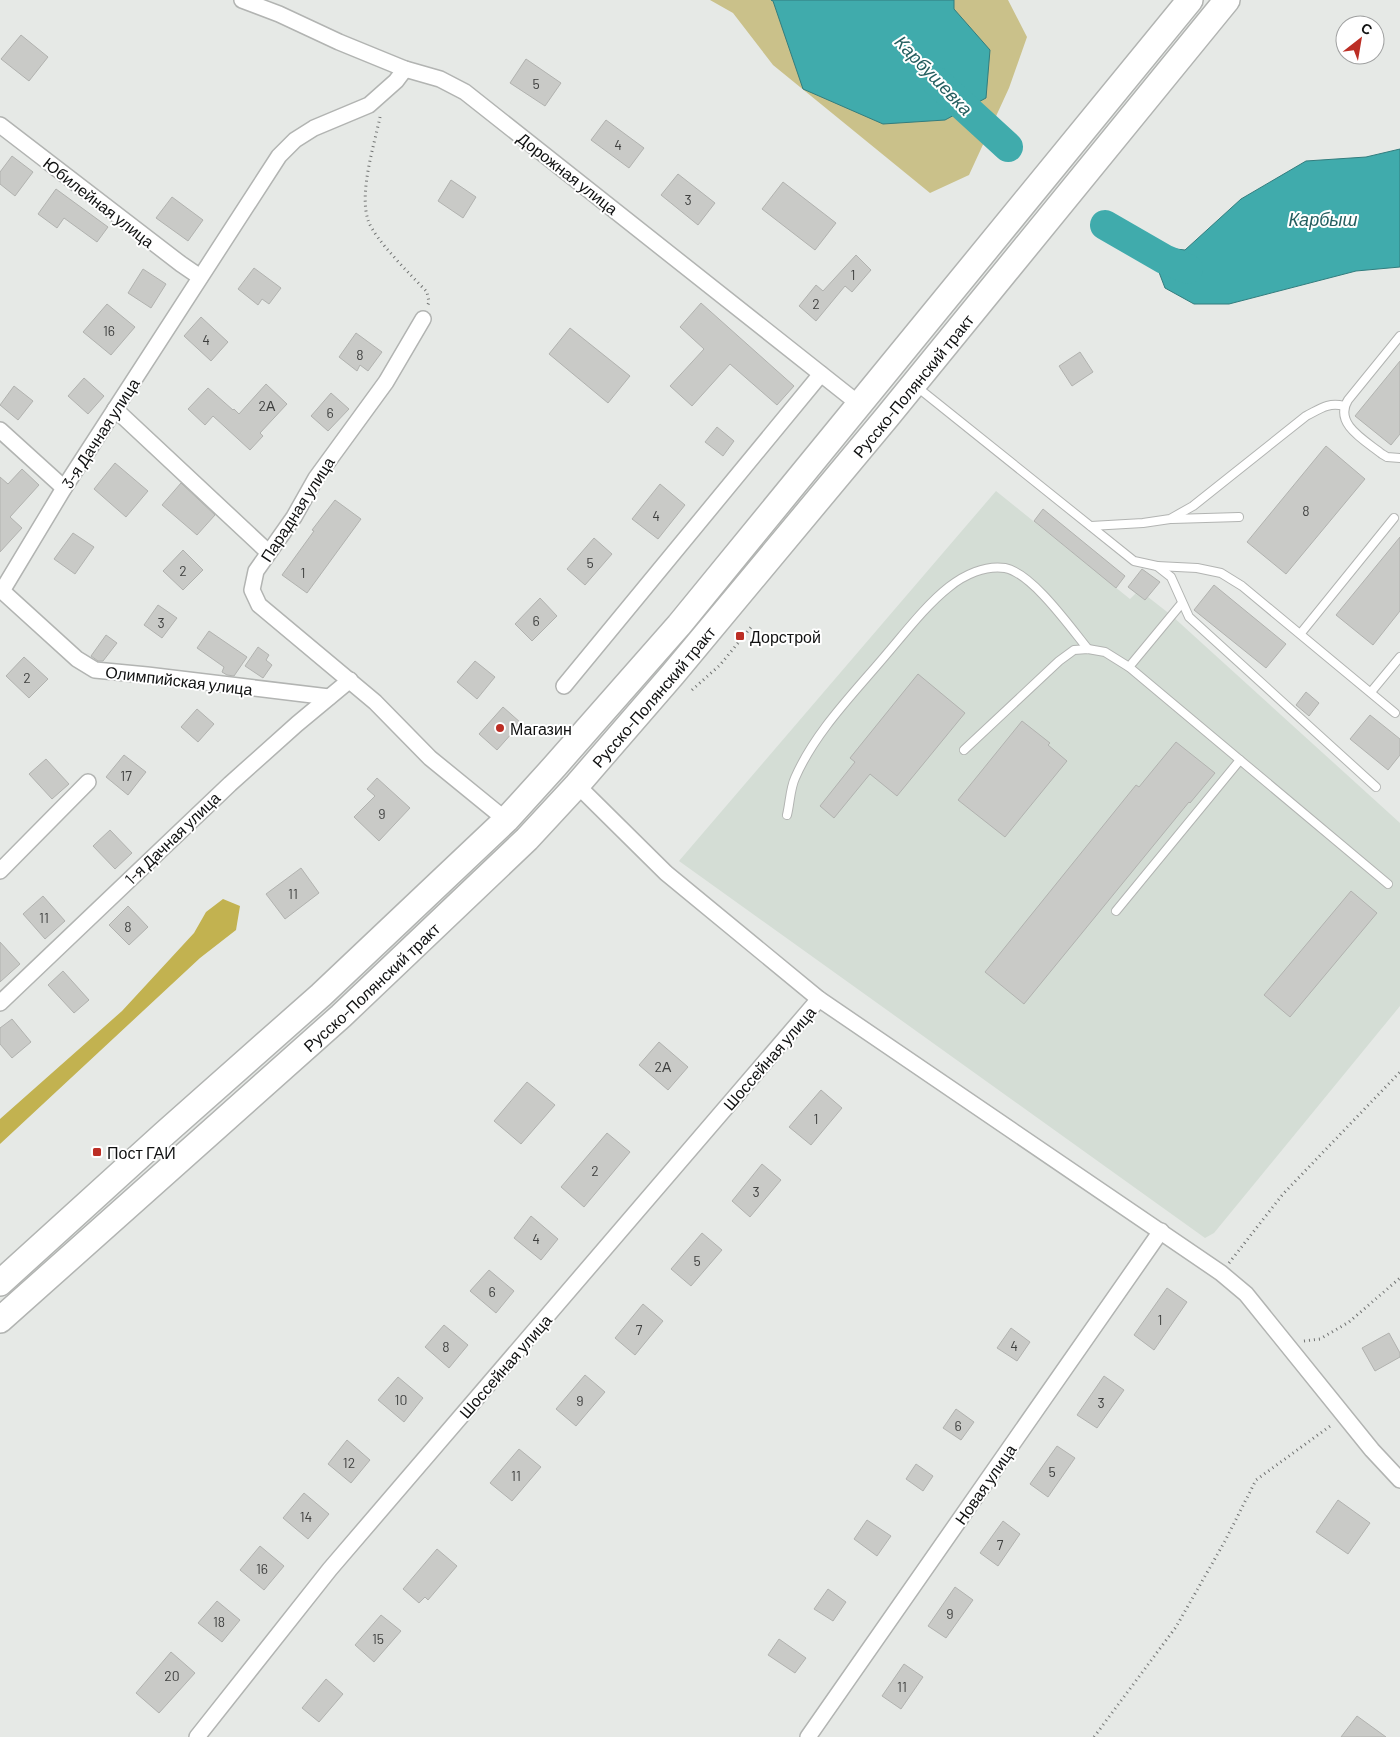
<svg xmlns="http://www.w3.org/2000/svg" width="1400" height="1737" viewBox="0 0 1400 1737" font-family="Barlow,sans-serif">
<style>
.built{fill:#d4ddd5}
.green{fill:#cac18a}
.forest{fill:#c2b250}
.water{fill:#40abac;stroke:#327d7e}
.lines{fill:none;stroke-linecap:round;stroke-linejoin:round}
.river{stroke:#40abac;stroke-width:30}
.building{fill:#c9cac7;stroke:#b1b2af}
.service-casing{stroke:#b2b4b2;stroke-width:10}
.minor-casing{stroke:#b2b4b2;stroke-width:18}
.primary-casing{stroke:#b2b4b2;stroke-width:28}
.path{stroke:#717372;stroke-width:3;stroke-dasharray:1 4;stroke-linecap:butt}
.service{stroke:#fff;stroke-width:8}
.minor{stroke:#fff;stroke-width:15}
.primary{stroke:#fff;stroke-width:25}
.poi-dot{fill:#bc2e25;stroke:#fff;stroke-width:2}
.labels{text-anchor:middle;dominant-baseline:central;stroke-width:4;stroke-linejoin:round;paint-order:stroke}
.number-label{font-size:14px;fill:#3e3f3e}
.street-label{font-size:16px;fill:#101111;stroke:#fff}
.poi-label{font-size:16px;fill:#101111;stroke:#fff;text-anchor:start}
.water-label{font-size:18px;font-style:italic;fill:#255f60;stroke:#fff}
</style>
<rect width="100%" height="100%" fill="#e6e9e6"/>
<path class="built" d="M996,491l134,108 6,-6 9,7 3,-3 23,18 229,208v183l-186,227 -9,5 -526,-377z"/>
<path class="green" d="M710,0h298l19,37 -18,51 -40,87 -39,18 -157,-128 -40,-52z"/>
<path class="forest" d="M223,899l17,7 -4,24 -36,28 -200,186v-25l122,-108 72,-78 12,-21z"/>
<g class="water">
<path d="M771,0h183v9l36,41 -4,48 -41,22 -62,4 -80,-35 -30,-88z"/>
<path d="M1400,149v118l-44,4 -127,33h-35l-29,-16 -16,-42 36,4 56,-51 65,-38 60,-4z"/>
</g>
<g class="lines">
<g class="river">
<path d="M937,82l71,65"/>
<path d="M1105,225l59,34 24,10"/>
</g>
</g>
<g class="building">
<path d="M21,35l27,22 -19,24 -28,-22z"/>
<path d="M526,59l35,24 -16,23 -35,-23z"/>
<path d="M606,120l38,28 -15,20 -38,-28z"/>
<path d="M12,156l21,16 -18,24 -15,-12v-12z"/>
<path d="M678,174l37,29 -17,22 -37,-30z"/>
<path d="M451,180l25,17 -13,21 -25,-17z"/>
<path d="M783,182l53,41 -21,27 -53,-41z"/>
<path d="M56,189l52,38 -11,15 -33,-24 -7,10 -19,-14z"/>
<path d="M172,197l31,23 -15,21 -32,-23z"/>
<path d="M856,255l15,15 -19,22 -7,-6 -29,35 -17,-15 17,-21 7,6z"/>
<path d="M254,268l27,20 -12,16 -7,-5 -4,6 -20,-16z"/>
<path d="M143,269l23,15 -15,24 -23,-15z"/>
<path d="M701,303l93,83 -17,19 -47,-41 -38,42 -22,-20 34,-37 -24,-22z"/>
<path d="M107,304l28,23 -24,28 -28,-23z"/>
<path d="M201,317l27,25 -17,19 -27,-25z"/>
<path d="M570,328l60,48 -22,27 -59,-49z"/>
<path d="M356,333l26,19 -14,19 -8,-6 -3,6 -18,-14z"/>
<path d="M1080,352l13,20 -21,14 -13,-20z"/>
<path d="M1400,361v73l-9,11 -36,-29z"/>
<path d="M84,378l20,18 -16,18 -20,-18z"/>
<path d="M266,384l21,20 -27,29 3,3 -13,14 -37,-34 -8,9 -17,-16 20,-21 25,22 1,-1 5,5z"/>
<path d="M14,386l19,15 -15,19 -18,-15z"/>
<path d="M331,393l18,16 -21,22 -17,-15z"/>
<path d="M717,427l17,14 -11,15 -18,-14z"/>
<path d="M1326,446l39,33 -79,95 -39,-32z"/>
<path d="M115,463l33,28 -22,26 -32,-28z"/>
<path d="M22,469l17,16 -29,32 12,11 -22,24v-75l8,7z"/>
<path d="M181,483l34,32 -18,20 -35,-30z"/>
<path d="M660,484l25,21 -27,34 -26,-20z"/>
<path d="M335,500l26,19 -54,74 -25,-18 32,-44 -2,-1z"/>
<path d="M1043,509l82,67 -9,12 -82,-67z"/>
<path d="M73,533l21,14 -19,27 -21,-15z"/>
<path d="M1400,537v74l-27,34 -37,-30z"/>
<path d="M594,538l18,16 -27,31 -18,-16z"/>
<path d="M183,550l20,20 -20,20 -20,-19z"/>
<path d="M1142,569l18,13 -15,18 -17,-13z"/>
<path d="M1214,585l72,59 -20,24 -72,-58z"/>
<path d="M540,598l17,18 -25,25 -17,-17z"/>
<path d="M158,605l19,13 -15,20 -18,-13z"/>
<path d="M209,631l38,26 -13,19 -7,-1 -5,-3 2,-5 -27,-19z"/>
<path d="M106,635l11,8 -14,18h-5l-7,-5z"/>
<path d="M258,647l11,8 -3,5 6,5 -9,13 -18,-12z"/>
<path d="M24,657l24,22 -19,19 -23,-22z"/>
<path d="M475,661l20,16 -18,22 -20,-17z"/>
<path d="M918,674l47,39 -68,83 -27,-22 -36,44 -14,-12 35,-44 -5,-4z"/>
<path d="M1306,692l13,11 -10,13 -13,-11z"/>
<path d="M503,707l18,16 -24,27 -18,-16z"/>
<path d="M197,709l17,15 -16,18 -17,-15z"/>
<path d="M1370,715l30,24v16l-12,15 -38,-31z"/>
<path d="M1022,721l28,22 -2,2 19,16 -62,76 -47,-37z"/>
<path d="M1176,742l39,31 -25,30 -1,-1 -165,202 -39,-32 151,-187 3,2z"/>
<path d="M124,755l22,17 -18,23 -22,-18z"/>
<path d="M46,759l23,25 -17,15 -23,-25z"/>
<path d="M377,778l33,30 -31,33 -25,-24 21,-21 -8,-7z"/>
<path d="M110,830l22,23 -17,16 -22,-23z"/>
<path d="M301,868l18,25 -34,26 -19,-25z"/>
<path d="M1351,891l26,22 -87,104 -26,-22z"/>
<path d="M43,896l22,25 -20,18 -22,-25z"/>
<path d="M128,906l20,21 -19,18 -20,-20z"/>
<path d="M0,942l20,22 -20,18z"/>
<path d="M63,971l26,29 -15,13 -26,-28z"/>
<path d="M12,1019l19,23 -19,16 -12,-14v-16z"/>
<path d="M659,1042l29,25 -20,23 -29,-25z"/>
<path d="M527,1082l28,23 -34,39 -27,-23z"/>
<path d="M821,1090l21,18 -31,37 -22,-18z"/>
<path d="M607,1133l23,19 -46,55 -23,-20z"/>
<path d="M762,1164l19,16 -31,37 -18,-16z"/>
<path d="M531,1216l27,23 -17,21 -27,-22z"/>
<path d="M702,1233l20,17 -31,36 -20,-17z"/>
<path d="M489,1270l25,21 -18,22 -26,-22z"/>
<path d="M1167,1288l20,14 -33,48 -20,-15z"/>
<path d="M643,1304l20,17 -28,34 -20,-17z"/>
<path d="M444,1325l24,20 -19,23 -24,-21z"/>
<path d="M1011,1328l19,14 -13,19 -20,-13z"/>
<path d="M1389,1333l11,20v4l-25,14 -13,-23z"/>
<path d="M585,1375l20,17 -29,34 -20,-17z"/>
<path d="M1104,1376l20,14 -27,38 -20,-13z"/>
<path d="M398,1377l25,21 -19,24 -26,-22z"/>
<path d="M956,1409l18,13 -13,18 -18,-12z"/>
<path d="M347,1440l23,20 -19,23 -23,-19z"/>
<path d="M1057,1446l18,12 -27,39 -18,-13z"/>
<path d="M519,1449l22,18 -29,34 -22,-18z"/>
<path d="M916,1464l17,12 -10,15 -17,-12z"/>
<path d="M304,1493l25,21 -21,25 -25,-21z"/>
<path d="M1338,1500l32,23 -22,31 -32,-22z"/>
<path d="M867,1520l24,16 -14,20 -23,-17z"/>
<path d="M1003,1521l17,13 -22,32 -18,-13z"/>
<path d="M260,1546l24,20 -20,24 -24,-20z"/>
<path d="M437,1549l20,17 -29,34 -3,-3 -6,6 -16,-14z"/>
<path d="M955,1587l18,13 -27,38 -18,-12z"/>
<path d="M828,1589l18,13 -13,19 -19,-12z"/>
<path d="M217,1601l23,19 -18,22 -24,-19z"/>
<path d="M381,1615l20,16 -27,31 -19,-17z"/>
<path d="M779,1639l27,19 -11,15 -27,-18z"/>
<path d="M171,1652l24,21 -36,40 -23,-20z"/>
<path d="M904,1664l19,13 -22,32 -19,-13z"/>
<path d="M326,1679l17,15 -24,28 -17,-14z"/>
<path d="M1357,1716l29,21h-45z"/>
</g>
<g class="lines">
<defs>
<g id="service">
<path d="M1400,336l-52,64c-15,24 18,41 34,54l5,3 13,1"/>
<path d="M917,387l217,174 23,5 14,11 18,40 187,170"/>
<path d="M1172,519l67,-2"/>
<path d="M1091,526l52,-3 27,-4 23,-13 113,-90c14,-7 22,-14 38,-10"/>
<path d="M1157,566l40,2 24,5 21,13 153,127"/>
<path d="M1301,633l93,-115"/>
<path d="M1129,667l53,-64"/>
<path d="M1371,692l29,-35"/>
<path d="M964,750l95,-89 15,-11 14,-1 17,3 24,15 111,93 -124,151"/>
<path d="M1240,760l148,124"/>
<path d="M787,815c3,-12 3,-26 8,-37 20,-46 58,-84 90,-122 19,-22 41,-51 64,-69 15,-12 36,-22 56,-19 27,5 65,59 83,81"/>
</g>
<g id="minor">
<path d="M242,0l37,14 60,28 66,27 35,10 25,13 394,312"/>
<path d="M0,125l181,139 19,13"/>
<path d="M423,319l-37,63 -70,96 -22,39 -38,54 -4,19 7,15 116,97 55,56 76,62"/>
<path d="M115,409l153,143"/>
<path d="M0,430l64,58"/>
<path d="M0,589l77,70 18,11 52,5 182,22"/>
<path d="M2,591l62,-103 215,-332 16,-16 19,-12 55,-23 27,-24 9,-12"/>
<path d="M564,686l257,-312"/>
<path d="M577,785l89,88 153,126 402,274 25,21 126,156 28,30"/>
<path d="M0,871l88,-89"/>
<path d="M0,1003l230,-219 67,-60 53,-44"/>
<path d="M197,1737l133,-168 489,-570"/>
<path d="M808,1737l353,-506"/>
</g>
<g id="primary">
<path d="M0,1283l164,-149 157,-139 185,-175 49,-54 124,-141 511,-625"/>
<path id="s1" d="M0,1320l341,-304 186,-177 50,-54 96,-111 214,-257 340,-417"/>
</g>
</defs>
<use href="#service" class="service-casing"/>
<use href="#minor" class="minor-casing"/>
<use href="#primary" class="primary-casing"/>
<g class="path">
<path d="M380,117c-6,29 -21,75 -12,103 6,19 44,56 59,72l2,10 -2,5"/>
<path d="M692,690l28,-25 32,-39"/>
<path d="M1229,1263l54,-69 117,-122"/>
<path d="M1304,1341l16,-2 29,-17 51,-44"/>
<path d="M1094,1737l82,-110 49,-86 31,-61 77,-56"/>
</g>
<use href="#service" class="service"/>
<use href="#minor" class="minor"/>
<use href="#primary" class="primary"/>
</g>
<g class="poi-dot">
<rect x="735" y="631" width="10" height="10" rx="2.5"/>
<circle cx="500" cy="728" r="5"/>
<rect x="92" y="1147" width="10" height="10" rx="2.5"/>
</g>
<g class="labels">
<g class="number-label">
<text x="536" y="83">5</text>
<text x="618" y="144">4</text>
<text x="688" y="199">3</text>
<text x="853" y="274">1</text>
<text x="816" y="303">2</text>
<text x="109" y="330">16</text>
<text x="206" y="339">4</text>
<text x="360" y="354">8</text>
<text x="267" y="405">2А</text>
<text x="330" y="412">6</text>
<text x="1306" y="510">8</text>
<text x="656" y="515">4</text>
<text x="590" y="562">5</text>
<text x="183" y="570">2</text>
<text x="303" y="572">1</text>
<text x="536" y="620">6</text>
<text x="161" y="622">3</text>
<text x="27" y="677">2</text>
<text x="126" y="775">17</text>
<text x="382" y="813">9</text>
<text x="293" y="893">11</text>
<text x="44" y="917">11</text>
<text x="128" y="926">8</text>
<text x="663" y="1066">2А</text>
<text x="816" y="1118">1</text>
<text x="595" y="1170">2</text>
<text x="756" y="1191">3</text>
<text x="536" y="1238">4</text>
<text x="697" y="1260">5</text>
<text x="492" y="1291">6</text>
<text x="1160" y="1319">1</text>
<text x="639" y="1329">7</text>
<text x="1014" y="1345">4</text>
<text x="446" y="1346">8</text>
<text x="401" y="1399">10</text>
<text x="580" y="1400">9</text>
<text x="1101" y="1402">3</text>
<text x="958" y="1425">6</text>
<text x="349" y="1462">12</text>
<text x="1052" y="1471">5</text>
<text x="516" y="1475">11</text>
<text x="306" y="1516">14</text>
<text x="1000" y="1544">7</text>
<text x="262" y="1568">16</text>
<text x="950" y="1613">9</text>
<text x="219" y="1621">18</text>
<text x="378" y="1638">15</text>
<text x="172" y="1675">20</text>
<text x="902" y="1686">11</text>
</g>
<g class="street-label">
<text transform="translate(568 173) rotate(38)">Дорожная улица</text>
<text transform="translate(99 202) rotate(38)">Юбилейная улица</text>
<text stroke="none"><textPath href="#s1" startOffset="1309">Русско-Полянский тракт</textPath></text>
<text transform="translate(100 433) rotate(-57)">3-я Дачная улица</text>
<text transform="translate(297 509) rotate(-57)">Парадная улица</text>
<text transform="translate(179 680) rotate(7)">Олимпийская улица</text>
<text stroke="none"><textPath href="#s1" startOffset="904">Русско-Полянский тракт</textPath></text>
<text transform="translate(172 838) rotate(-44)">1-я Дачная улица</text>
<text stroke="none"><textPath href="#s1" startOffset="499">Русско-Полянский тракт</textPath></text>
<text transform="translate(769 1058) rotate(-49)">Шоссейная улица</text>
<text transform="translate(505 1366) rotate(-49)">Шоссейная улица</text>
<text transform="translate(985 1484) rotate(-55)">Новая улица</text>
</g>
<g class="poi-label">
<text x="750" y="636">Дорстрой</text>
<text x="510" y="728">Магазин</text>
<text x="107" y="1152">Пост ГАИ</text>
</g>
<g class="water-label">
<text transform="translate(934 75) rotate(46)">Карбушевка</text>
<text x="1323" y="219">Карбыш</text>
</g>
</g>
<g transform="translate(1360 40) rotate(31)"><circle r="24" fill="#ffffff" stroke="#9fa0a0"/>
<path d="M0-4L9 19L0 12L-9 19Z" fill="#bc2e25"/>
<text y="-8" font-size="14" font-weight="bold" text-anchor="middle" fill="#101111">С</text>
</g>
</svg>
